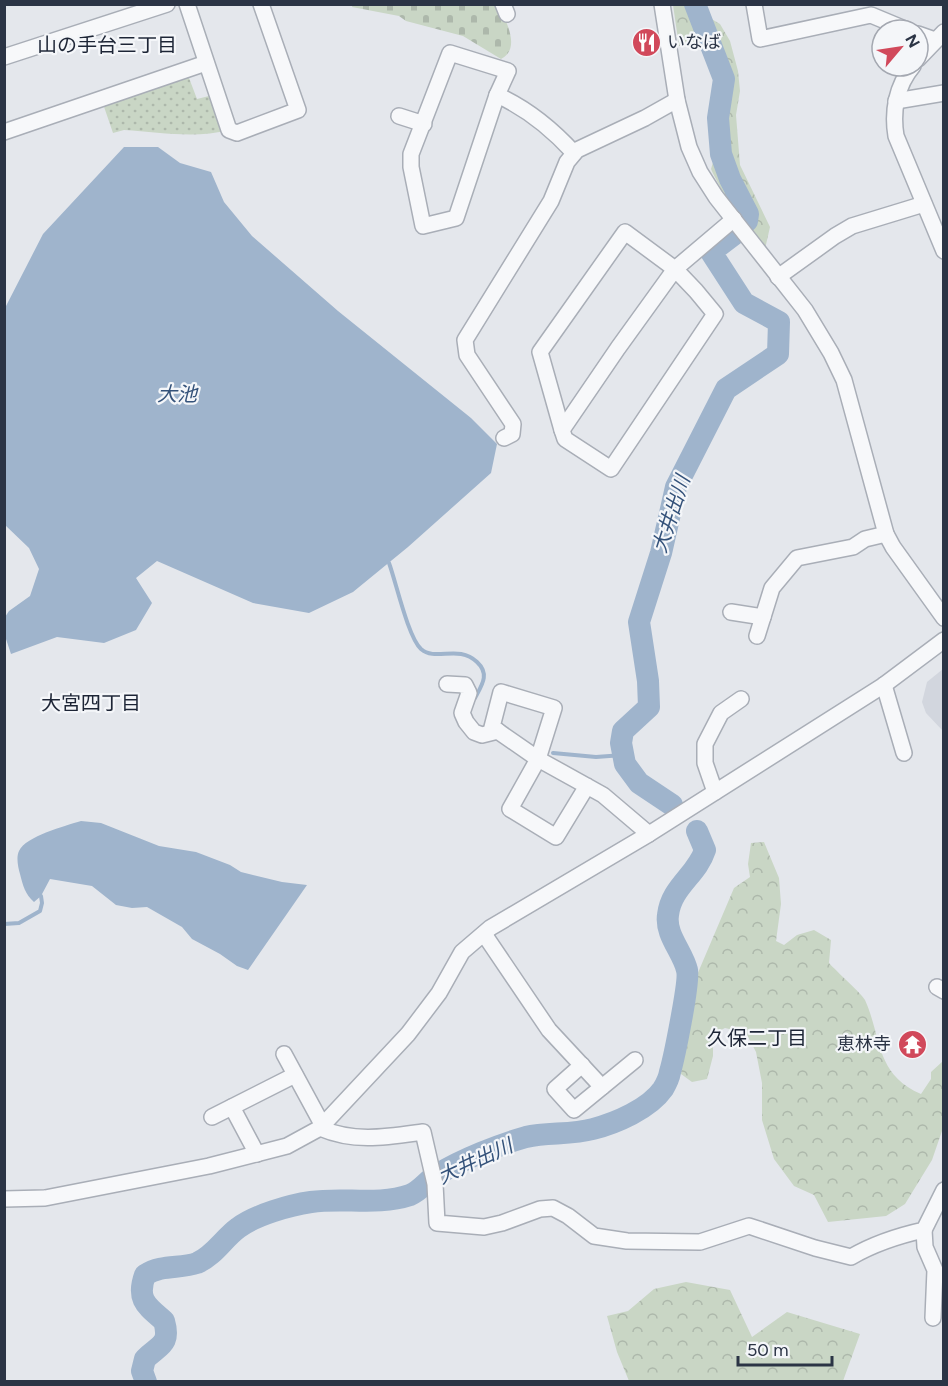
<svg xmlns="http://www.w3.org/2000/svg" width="948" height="1386" viewBox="0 0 948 1386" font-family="Figtree,'Noto Sans JP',sans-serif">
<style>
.built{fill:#d2d6de}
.forest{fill:url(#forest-crowns)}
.cemetery{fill:url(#cemetery-stones)}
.park{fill:url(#park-dots)}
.water{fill:#9fb4cc}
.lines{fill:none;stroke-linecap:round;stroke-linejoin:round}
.stream{stroke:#9fb4cc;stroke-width:4}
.river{stroke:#9fb4cc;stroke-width:22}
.minor-casing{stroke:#a9aeb7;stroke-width:18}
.minor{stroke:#f7f8fa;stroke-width:15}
.labels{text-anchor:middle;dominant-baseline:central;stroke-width:4.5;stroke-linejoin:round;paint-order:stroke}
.poi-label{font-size:18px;fill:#2b3445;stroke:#f4f6f9;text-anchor:start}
.neighbourhood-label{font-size:20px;fill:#1d2536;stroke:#f4f6f9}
.water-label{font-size:20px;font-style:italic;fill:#34527a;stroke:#f4f6f9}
</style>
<defs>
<pattern id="forest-crowns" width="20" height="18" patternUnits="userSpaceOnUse" patternTransform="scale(1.5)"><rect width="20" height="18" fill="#c9d6c5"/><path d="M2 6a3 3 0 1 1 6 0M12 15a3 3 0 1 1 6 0" fill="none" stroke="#adb8ab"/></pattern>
<pattern id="cemetery-stones" width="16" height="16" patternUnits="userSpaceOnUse" patternTransform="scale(1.5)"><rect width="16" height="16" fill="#c9d6c5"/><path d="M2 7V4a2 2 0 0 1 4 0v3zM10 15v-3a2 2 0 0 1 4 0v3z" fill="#adb8ab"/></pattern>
<pattern id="park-dots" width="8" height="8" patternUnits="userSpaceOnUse" patternTransform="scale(1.5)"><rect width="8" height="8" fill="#c9d6c5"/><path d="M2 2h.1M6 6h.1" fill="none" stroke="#adb8ab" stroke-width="1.8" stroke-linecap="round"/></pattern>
</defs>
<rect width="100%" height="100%" fill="#e4e7ec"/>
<path class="built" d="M943,669v62l-17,-18 -4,-11 5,-20z"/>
<g class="forest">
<path d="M673,5h19l1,3 27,16 10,17 8,30 2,20 -4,24 4,50 30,62 -5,22 -41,-50c-1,-10 -9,-20 -13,-30l3,-10 -4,-25 8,-59c-11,-8 -10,-21 -20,-30l-19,1z"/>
<path d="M764,842l15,36 2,26 -5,37 8,4 13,-10 17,-5 17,10 -2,23c7,8 33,31 36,37 17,38 10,74 56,94l10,-15v-7l12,-11v67l-11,32 -27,44 -19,12 -58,6 -14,-27 -20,-9 -20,-27 -12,-39v-37l-6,-31 -10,-19 -21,-5 -12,6v22l-6,23 -15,3 -11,-8 2,-28 14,-71 37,-87 16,-11 -2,-13 3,-21z"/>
<path d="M686,1282l44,8 22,47 35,-25 73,22 -17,47h-214l-12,-29 -10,-36 21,-5 26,-22z"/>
</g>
<path class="cemetery" d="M353,4l145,1c7,13 24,44 3,54l-38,-23 -57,-15 -7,-5 -47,-9z"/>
<path class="park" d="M186,70l11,29 20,-5 12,36c-34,9 -70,2 -105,0l-11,3 -12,-35z"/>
<g class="water">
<path d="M124,147h34l22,16 31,9 13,30 28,34 86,75 133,107 26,26 -6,29 -83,74 -55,45 -44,21 -56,-10 -96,-42 -21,17 16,25 -16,27 -32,13 -47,-6 -46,17 -6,-18v-19l4,-6 21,-15 9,-27 -10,-21 -24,-23v-217l38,-74z"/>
<path d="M81,821l20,2 58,23 37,6 34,13 11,7 41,10 25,3 -59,85 -11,-4 -17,-12 -28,-15 -10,-12 -35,-20 -15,1 -16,-3 -24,-19 -42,-7 -9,17 -7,6c-9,-8 -11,-16 -14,-28 -2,-7 -4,-17 -1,-23 7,-15 46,-25 62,-30z"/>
</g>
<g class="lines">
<g class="stream">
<path d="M389,563c7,19 19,74 32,86 15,13 37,-5 56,13 13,12 5,23 -2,36"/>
<path d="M553,753l43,4 27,-2"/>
<path d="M4,924l15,-1 21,-12 2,-8 -1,-7"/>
</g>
<g class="river">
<path d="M695,4l29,75 -6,39 3,36 9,25 18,35 -1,7"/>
<path d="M672,805l-33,-22 -14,-19 -4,-21 2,-12 26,-24 -1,-26 -9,-59 22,-69 15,-66 50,-98 52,-35 1,-32 -35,-19 -33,-51 25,-19"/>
<path d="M146,1382l-4,-11 3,-12c14,-14 26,-14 19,-38 -17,-15 -28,-21 -19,-46 17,-11 35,-6 52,-12 17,-7 27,-25 41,-35 17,-13 52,-23 73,-26 33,-5 66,4 99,-7 12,-5 17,-15 28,-21 25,-15 60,-29 88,-37 21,-5 45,-2 67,-8 23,-6 56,-20 70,-40 3,-5 6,-11 7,-17 4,-14 20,-91 17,-102 -4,-18 -22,-35 -19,-55 3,-28 29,-40 37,-65l-8,-19"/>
</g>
<defs>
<g id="minor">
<path d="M187,4l42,126 8,3 61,-23 -37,-106"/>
<path d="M503,4l4,10"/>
<path d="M662,4l15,96 12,47 11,25 16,25 89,113 26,43 13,27 42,154 7,13 51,71"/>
<path d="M754,4l6,35 111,-24 36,15"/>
<path d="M918,34l17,6"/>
<path d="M450,53l58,18 -11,24 -41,123 -33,8 -12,-59v-13z"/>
<path d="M4,57l163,-53"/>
<path d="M918,59l26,-27"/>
<path d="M913,66c-17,20 -21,46 -17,70l48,115"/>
<path d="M497,95c29,13 56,35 77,58"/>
<path d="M896,101l48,-8"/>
<path d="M399,116l25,8"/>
<path d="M4,132l202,-69"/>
<path d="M675,269l21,22 19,23 -104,155 -46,-30 -3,-9 56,-82z"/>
<path d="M778,277l57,-41 17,-10 72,-22"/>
<path d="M562,430l-22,-78 85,-120 50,37 59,-50"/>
<path d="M504,438l8,-4 1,-10 -46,-69 -2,-15 86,-139 16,-39 10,-12 68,-32 32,-18"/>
<path d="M731,612l32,5"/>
<path d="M757,636l15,-48 25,-30 56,-11 12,-8 21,-5"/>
<path d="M447,684l18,1 4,8 -7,20 4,9 8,10 8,3 16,-4"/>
<path d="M884,685l20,68"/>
<path d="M587,786l-31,51 -46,-28 28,-50 16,-51 -53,-16 -9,35 46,32 65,36 46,39"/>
<path d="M715,792l-10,-29v-19l16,-31 20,-14"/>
<path d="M484,934l65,96 53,57"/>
<path d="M937,987l7,4"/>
<path d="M284,1054l39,72"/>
<path d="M582,1065l-27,24 19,21 61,-50"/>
<path d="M232,1107l25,47"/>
<path d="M212,1117l83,-42"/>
<path d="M320,1128c35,15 67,9 103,4l12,52 2,39 47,4 18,-4 38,-14 13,-1 15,8 26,20 33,5 73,1 49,-16 66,22 36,9c24,-14 46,-21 73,-27l20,-40"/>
<path d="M4,1199l41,-1 164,-32 78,-20 33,-18 88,-94 31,-41 23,-41 28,-24 159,-94 235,-149 60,-45"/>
<path d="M924,1230l1,17 10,23 -2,48"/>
</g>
</defs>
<use href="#minor" class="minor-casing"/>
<use href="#minor" class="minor"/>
</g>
<defs>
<symbol id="restaurant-disc" viewBox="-11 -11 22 22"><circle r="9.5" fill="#d1495b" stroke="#f4f6f9"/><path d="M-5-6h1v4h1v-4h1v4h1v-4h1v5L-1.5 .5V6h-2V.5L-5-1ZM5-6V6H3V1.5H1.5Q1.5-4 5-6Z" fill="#fff"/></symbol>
<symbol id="temple-disc" viewBox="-11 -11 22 22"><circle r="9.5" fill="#d1495b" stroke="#f4f6f9"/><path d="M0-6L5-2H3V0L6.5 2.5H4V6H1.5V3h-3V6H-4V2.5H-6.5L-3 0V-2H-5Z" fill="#fff"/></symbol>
</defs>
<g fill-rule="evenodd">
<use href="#restaurant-disc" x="630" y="26" width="33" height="33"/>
<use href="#temple-disc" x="896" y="1028" width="33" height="33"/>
</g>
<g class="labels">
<g class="poi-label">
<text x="667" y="42">いなば</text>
<text x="891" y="1044" text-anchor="end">恵林寺</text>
</g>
<g class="neighbourhood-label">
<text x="107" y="45">山の手台三丁目</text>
<text x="91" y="703">大宮四丁目</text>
<text x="757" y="1038">久保二丁目</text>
</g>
<g class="water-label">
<text x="177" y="394">大池</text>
<text transform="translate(671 514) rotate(-72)">大井出川</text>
<text transform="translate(475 1161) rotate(-25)">大井出川</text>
</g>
</g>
<rect width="948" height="1386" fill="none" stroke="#2b3445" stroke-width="12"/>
<g transform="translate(900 48) rotate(61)"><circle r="28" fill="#f4f6f9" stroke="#a4a8b1" stroke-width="1.5"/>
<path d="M0-4.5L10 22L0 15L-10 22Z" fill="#d1495b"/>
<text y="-9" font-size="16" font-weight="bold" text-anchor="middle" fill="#2b3445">N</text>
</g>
<path d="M738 1356v9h94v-9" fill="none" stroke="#2b3445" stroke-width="3"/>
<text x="747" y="1356" font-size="18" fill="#2b3445" stroke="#f4f6f9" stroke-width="4.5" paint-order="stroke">50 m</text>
</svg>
